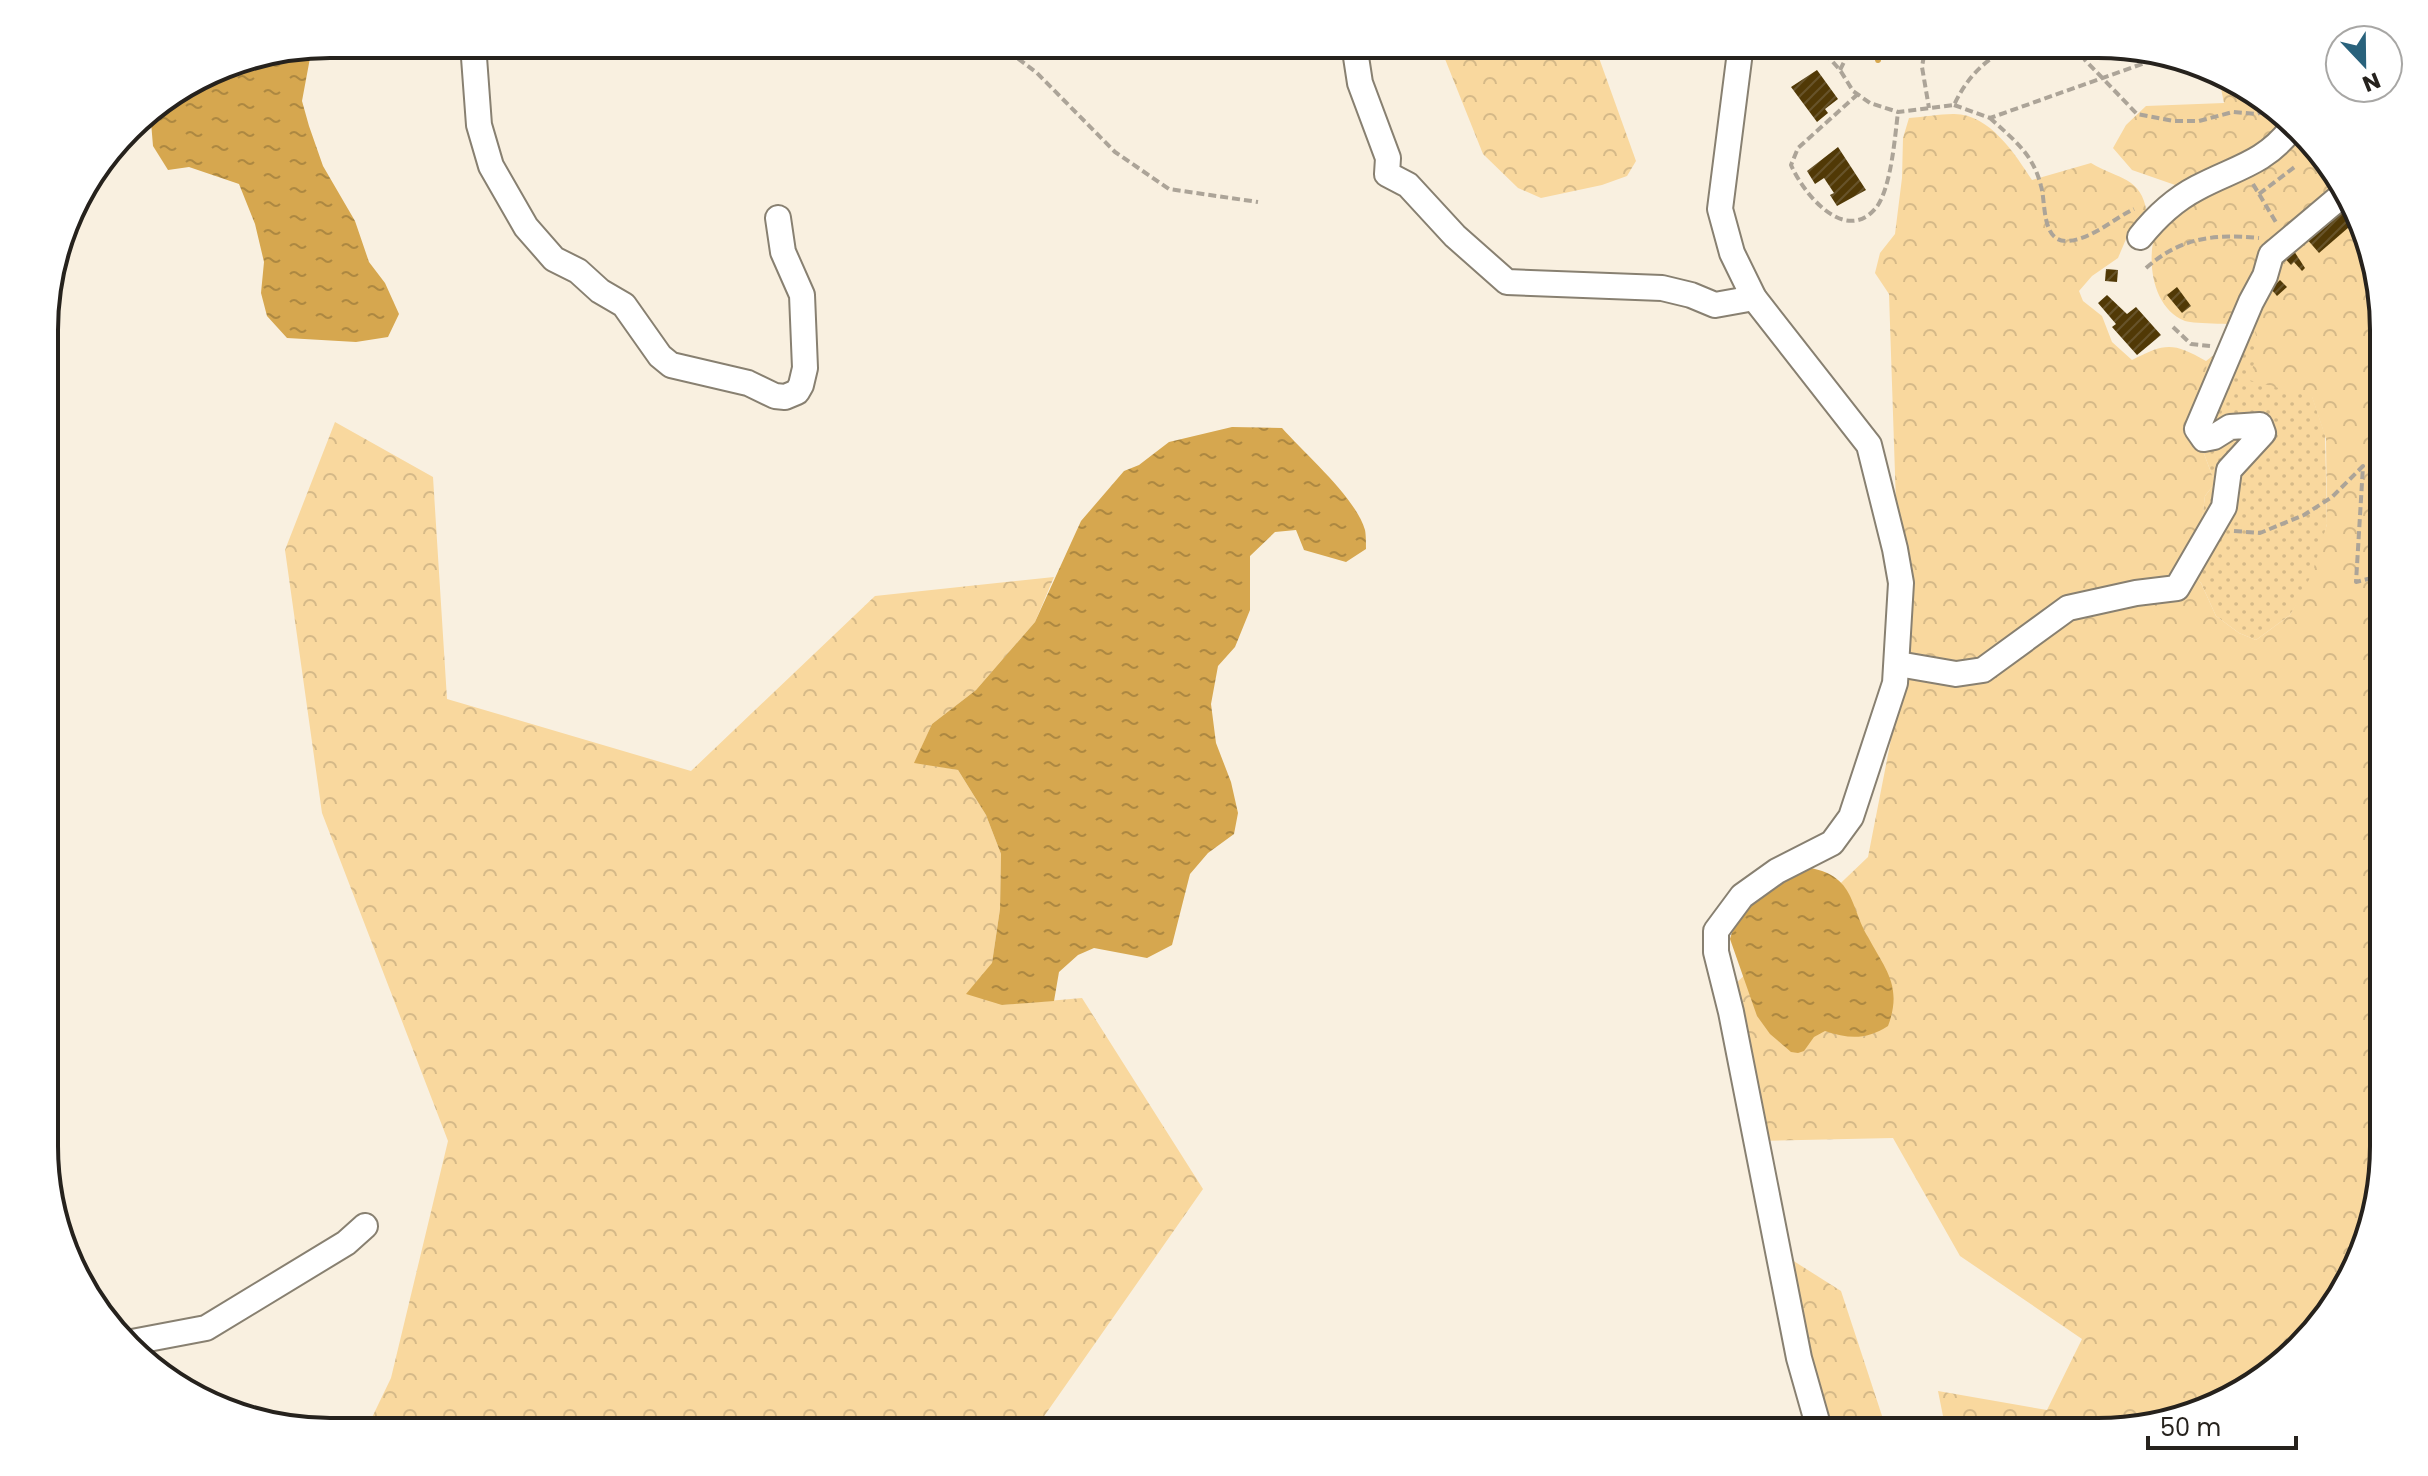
<svg xmlns="http://www.w3.org/2000/svg" width="2428" height="1476" viewBox="0 0 2428 1476" font-family="Poppins,sans-serif">
<style>
.grass{fill:url(#grass-dots)}
.forest{fill:url(#forest-crowns)}
.water{fill:url(#water-ripples)}
.lines{fill:none;stroke-linecap:round;stroke-linejoin:round}
.stream{stroke:#d6a74f;stroke-width:6}
.building{fill:url(#building-hatch)}
.minor-casing{stroke:#888071;stroke-width:28}
.path{stroke:#aca498;stroke-width:4;stroke-dasharray:8 4;stroke-linecap:butt}
.minor{stroke:#fff;stroke-width:24}
.rim{fill:none;stroke:#26221d;stroke-width:4}
</style>
<defs>
<pattern id="grass-dots" width="8" height="8" patternUnits="userSpaceOnUse" patternTransform="scale(2)"><rect width="8" height="8" fill="#f9d89e"/><path d="M2 2h.1M6 6h.1" fill="none" stroke="#d5b988" stroke-width="1.8" stroke-linecap="round"/></pattern>
<pattern id="forest-crowns" width="20" height="18" patternUnits="userSpaceOnUse" patternTransform="scale(2)"><rect width="20" height="18" fill="#f9d89e"/><path d="M2 6a3 3 0 1 1 6 0M12 15a3 3 0 1 1 6 0" fill="none" stroke="#d5b988"/></pattern>
<pattern id="water-ripples" width="26" height="14" patternUnits="userSpaceOnUse" patternTransform="scale(2)"><rect width="26" height="14" fill="#d6a74f"/><path d="M2 4q2-2 4 0t4 0M15 11q2-2 4 0t4 0" fill="none" stroke="#ad8841"/></pattern>
<pattern id="building-hatch" width="6" height="6" patternUnits="userSpaceOnUse" patternTransform="scale(2)"><rect width="6" height="6" fill="#513906"/><path d="M-1 1l2-2M0 6l6-6M5 7l2-2" fill="none" stroke="#67532a"/></pattern>
</defs>
<rect width="100%" height="100%" fill="#f9f0e0"/>
<path class="grass" d="M2253,325l7,21 52,50 13,39 2,89 -12,50 -25,41 -34,25 -17,-7 -23,-17 -15,-33 -22,-23 22,-32 4,-32 10,-13 -24,-64 3,-14 12,-24v-20z"/>
<g class="forest">
<path d="M1439,44h155l42,117 -9,15 -25,9 -61,13 -23,-10 -35,-34z"/>
<path d="M2209,70l48,22 88,95 38,124v853l-47,141 -95,88 -125,38h-170l-8,-40 109,19 35,-71 -122,-83 -67,-118 -132,3 -30,-153 137,-131 34,-174 -13,-389 -14,-21 5,-20 15,-19 7,-56 1,-40 6,-20c15,-1 30,-4 44,-4 36,-1 62,40 79,66l59,-17c28,17 50,13 56,50l-18,19 -11,26 -26,18 -13,15 4,10 19,15 10,26 20,18c33,-17 41,-18 74,1l1,20 -13,24 -3,14 24,64 -10,13 -4,32 -22,32 22,23 15,33 23,17 17,7 34,-25 22,-41 15,-50 -1,-85 -14,-42 -63,-17 10,-34 -6,-21c-14,-1 -58,-1 -68,-4 -33,-13 -39,-61 -29,-91 5,-15 15,-30 22,-44l-46,-16 -19,-22 13,-23 20,-19 78,-3 -5,-24z"/>
<path d="M335,422l98,55 14,222 244,72 184,-175 179,-19 -19,45 -59,68 -44,34 -17,38 43,8 28,45 15,39 -1,55 -8,54 10,42 80,-7 121,191 -170,243h-668l26,-54 57,-237 -126,-328 -37,-263z"/>
<path d="M1781,1253l60,38 46,140 -71,1z"/>
</g>
<g class="water">
<path d="M315,47l-5,11 -8,43 7,25 14,40 32,55 14,41 16,21 14,31 -11,23 -32,5 -69,-4 -20,-22 -6,-23 3,-31 -9,-38 -16,-40 -50,-17 -21,3 -15,-24 -2,-24 18,-24 52,-32z"/>
<path d="M1232,427l50,1c24,27 74,70 83,102 1,5 1,13 1,19l-20,13 -42,-12 -8,-20 -21,2 -25,24v54l-15,37 -17,19 -7,38 5,39 15,39 7,31 -4,21 -26,19 -18,21 -18,71 -25,13 -53,-10 -16,7 -19,17 -5,29 -52,4 -36,-11 26,-31 8,-54 1,-55 -15,-39 -28,-45 -44,-7 18,-39 44,-34 59,-68 46,-101 43,-50 15,-6 30,-23z"/>
<path d="M1811,868c44,9 39,38 57,69 17,32 35,49 20,89 -22,14 -39,13 -63,5l-11,6 -10,14 -6,2 -7,-1 -21,-18 -13,-18 -27,-77c10,-37 47,-60 81,-71z"/>
</g>
<g class="lines">
<path class="stream" d="M1878,60l-2,-13 3,-3"/>
</g>
<g class="building">
<path d="M1817,70l21,29 -13,10 3,4 -11,9 -26,-35z"/>
<path d="M1838,147l28,43 -29,16 -7,-11 4,-2 -10,-15 -9,6 -8,-13z"/>
<path d="M2309,148l3,3 10,11 -3,2 -4,-5 -5,3 -8,-10z"/>
<path d="M2350,202l6,19 -37,32 -13,-15z"/>
<path d="M2292,248l13,20 -3,3 -8,-9 -3,3 -8,-9z"/>
<path d="M2106,269l12,1 -1,12 -12,-1z"/>
<path d="M2280,280l7,7 -10,9 -6,-7z"/>
<path d="M2177,287l14,19 -9,7 -15,-18z"/>
<path d="M2107,295l20,19 9,-7 25,28 -24,20 -25,-28 4,-3 -18,-21z"/>
</g>
<g class="lines">
<defs>
<g id="minor">
<path d="M473,44l6,81 12,41 35,61 28,32 24,12 22,20 24,14 36,51 11,9 77,18 27,13 10,1 12,-5 4,-7 4,-17 -3,-73 -19,-43 -5,-34"/>
<path d="M1354,44l6,39 28,75 -1,16 21,11 47,51 52,46 155,6 29,7 24,10 39,-7"/>
<path d="M1741,44l-21,165 12,44 22,45 115,147 26,104 6,34 -6,100 -44,134 -19,26 -55,28 -35,25 -26,35v21l15,60 68,346 21,74"/>
<path d="M2140,237c16,-20 34,-37 57,-49 37,-20 67,-24 94,-59"/>
<path d="M1898,664l58,10 27,-4 85,-62 68,-15 41,-5 47,-81 5,-37 34,-37 -3,-8 -30,2 -16,10 -10,2 -7,-10 54,-127 14,-26 6,-21 76,-64"/>
<path d="M132,1342l74,-14 140,-85 19,-17"/>
</g>
</defs>
<use href="#minor" class="minor-casing"/>
<g class="path">
<path d="M999,44l38,29 78,79 54,37 89,13"/>
<path d="M1817,44l23,26 13,21 17,12 28,9 56,-7c12,-26 34,-52 63,-57 16,-3 34,-1 50,-4"/>
<path d="M1926,44l-4,23 7,41"/>
<path d="M2076,44l9,16 52,54 37,7h25l34,-9 24,2 15,-6"/>
<path d="M1840,70l13,-26"/>
<path d="M2239,84l29,21"/>
<path d="M1858,94l-60,54 -7,17c12,28 53,79 84,44 16,-18 20,-73 23,-97"/>
<path d="M1954,105l36,13 180,-64"/>
<path d="M1990,118c14,13 33,28 42,45 4,7 7,15 9,23 5,16 0,57 27,55 24,-2 45,-22 66,-32"/>
<path d="M2253,184l24,40"/>
<path d="M2259,194l37,-28"/>
<path d="M2146,268c35,-31 68,-34 113,-30"/>
<path d="M2173,327l18,17 19,2"/>
<path d="M2234,531l26,2 44,-18 28,-18 31,-31 -7,116 27,-7"/>
</g>
<use href="#minor" class="minor"/>
</g>
<path d="M0 0H2428V1476H0ZM330 58H2098A272 272 0 0 1 2370 330V1146A272 272 0 0 1 2098 1418H330A272 272 0 0 1 58 1146V330A272 272 0 0 1 330 58Z" fill="#fff" fill-rule="evenodd"/>
<path class="rim" d="M330 58H2098A272 272 0 0 1 2370 330V1146A272 272 0 0 1 2098 1418H330A272 272 0 0 1 58 1146V330A272 272 0 0 1 330 58Z"/>
<g transform="translate(2364 64) rotate(158)"><circle r="38" fill="#ffffff" stroke="#a8a7a5" stroke-width="2"/>
<path d="M0-6L14 30L0 20L-14 30Z" fill="#29627c"/>
<text y="-12" font-size="22" font-weight="bold" text-anchor="middle" fill="#26221d">N</text>
</g>
<path d="M2148 1436v12h148v-12" fill="none" stroke="#26221d" stroke-width="4"/>
<text x="2160" y="1436" font-size="24" fill="#26221d" stroke="#ffffff" stroke-width="6" paint-order="stroke">50 m</text>
</svg>
